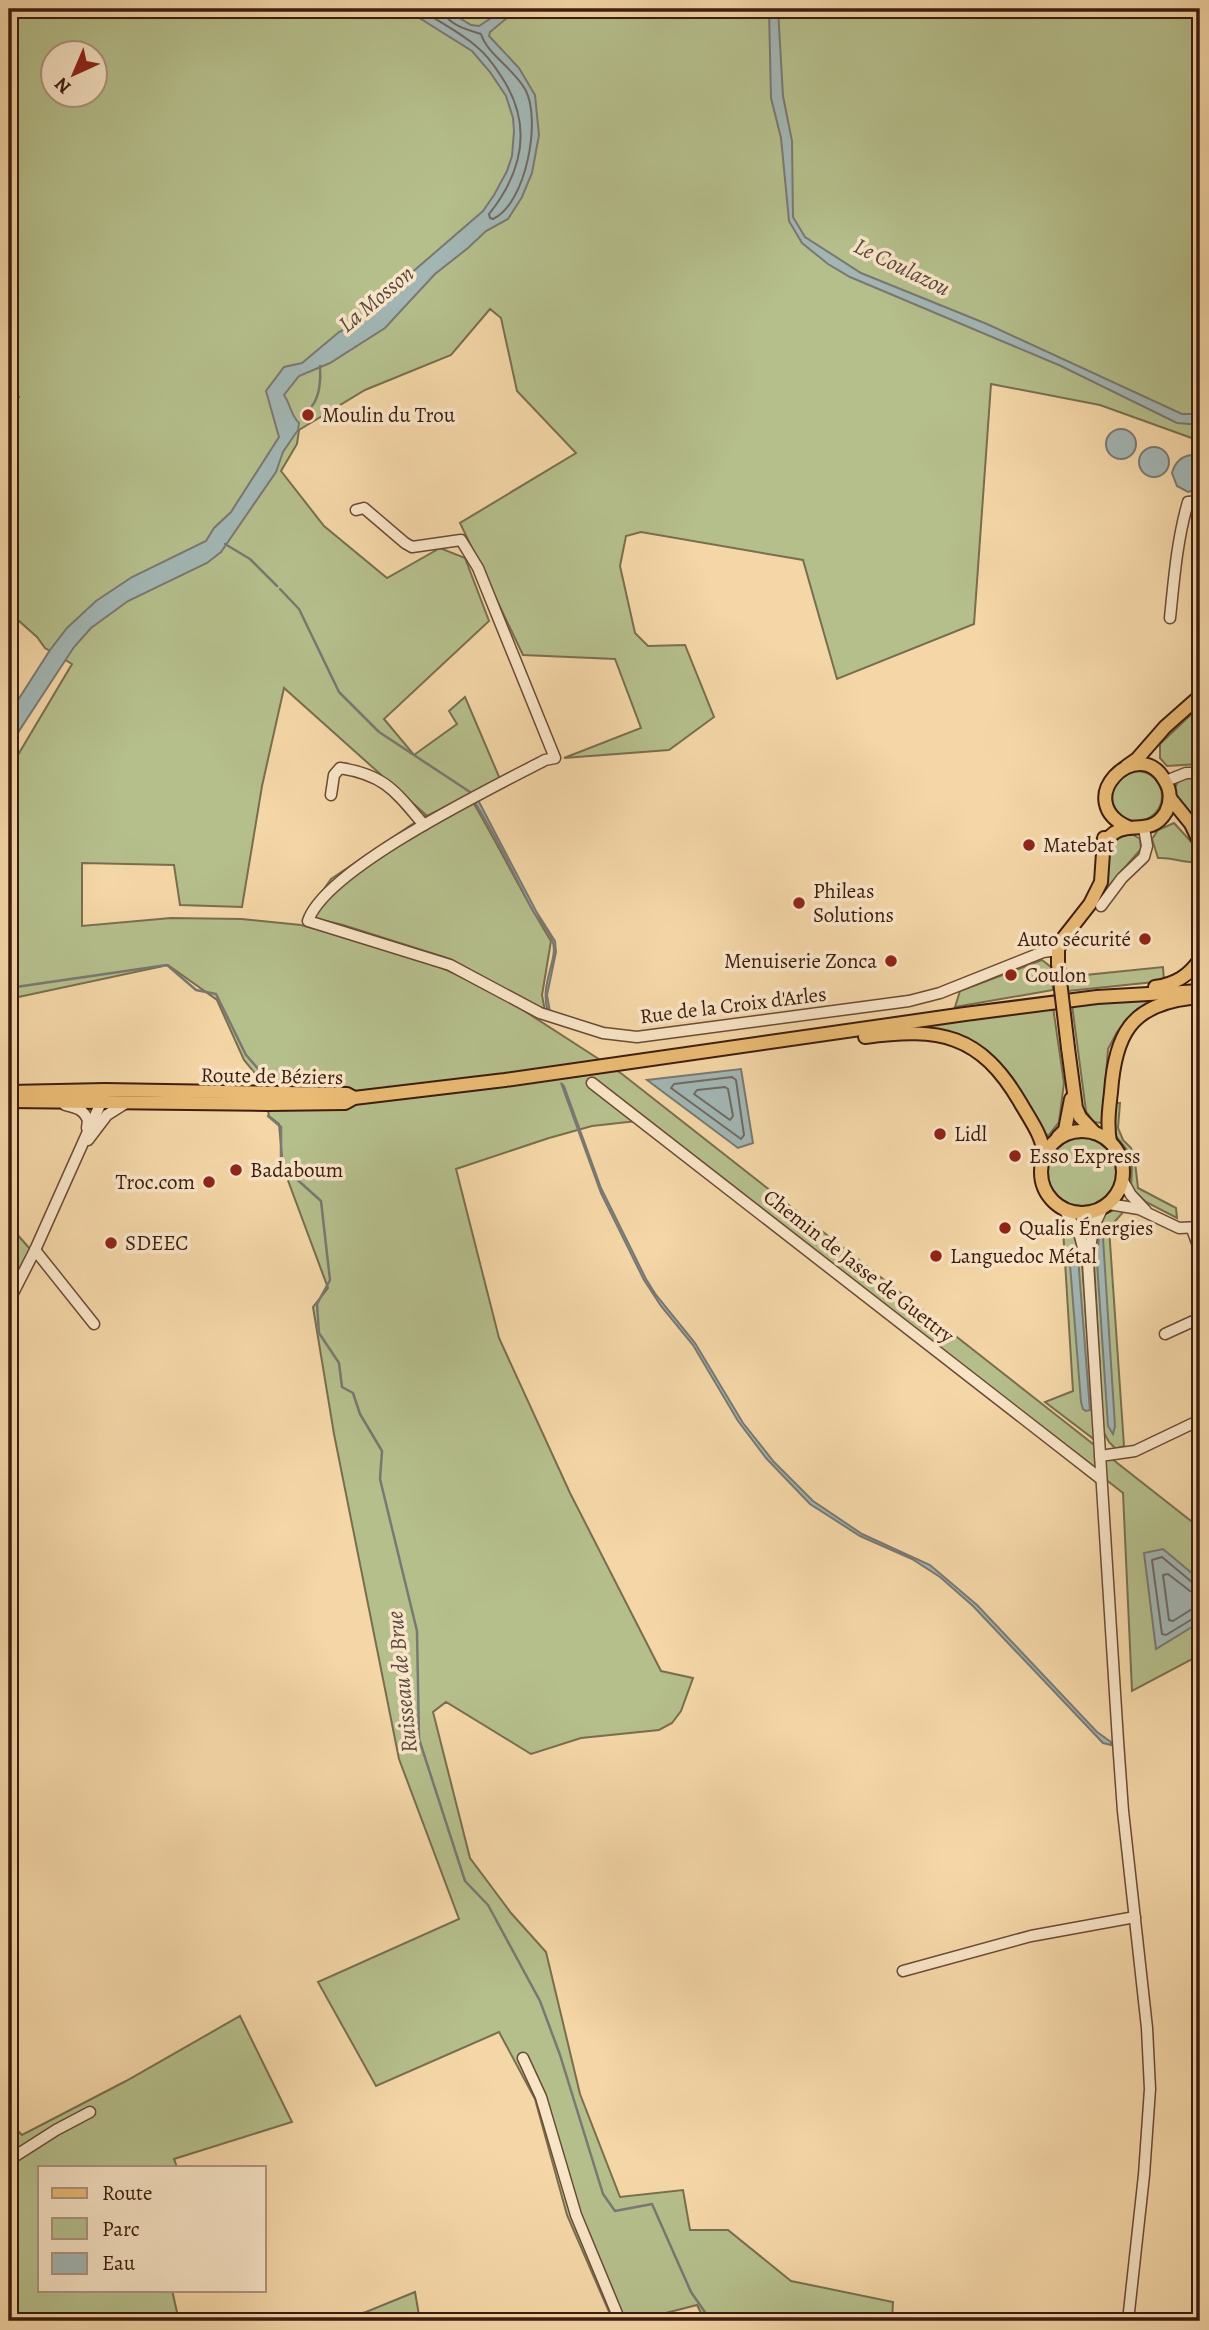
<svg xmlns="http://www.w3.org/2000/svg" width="1209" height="2330" viewBox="0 0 1209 2330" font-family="Alegreya,serif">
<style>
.green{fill:#b5bf8c;stroke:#796e4e;stroke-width:2;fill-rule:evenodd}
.water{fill:#a2b6b4;stroke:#7a7872;stroke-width:2}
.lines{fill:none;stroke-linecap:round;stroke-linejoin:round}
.shore{stroke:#706962;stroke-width:2}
.stream{stroke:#7a7872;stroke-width:2.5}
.minor-casing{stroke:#6b4a35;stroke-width:13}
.major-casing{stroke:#3d1c0f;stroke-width:16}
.minor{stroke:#f8e4c6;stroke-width:10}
.major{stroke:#eabb74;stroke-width:12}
.major-bridge-casing{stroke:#3d1c0f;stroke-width:16;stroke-linecap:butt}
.major-bridge{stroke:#eabb74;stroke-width:12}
.poi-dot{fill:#8f2418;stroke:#f8e4c6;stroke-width:2.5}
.labels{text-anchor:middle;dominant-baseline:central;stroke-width:7;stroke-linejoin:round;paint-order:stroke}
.poi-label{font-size:21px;fill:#3d1c0f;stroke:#f8e4c6;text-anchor:start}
.street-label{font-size:21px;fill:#3d1c0f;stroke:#f8e4c6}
.water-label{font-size:23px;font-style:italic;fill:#5b4a41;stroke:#f8e4c6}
</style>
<rect width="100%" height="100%" fill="#f4d6a7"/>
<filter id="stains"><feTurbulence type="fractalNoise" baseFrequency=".00286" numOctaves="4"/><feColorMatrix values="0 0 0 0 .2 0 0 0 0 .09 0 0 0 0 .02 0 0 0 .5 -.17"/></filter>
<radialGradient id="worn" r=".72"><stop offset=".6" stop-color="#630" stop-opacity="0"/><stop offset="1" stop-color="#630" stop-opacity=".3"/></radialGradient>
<g class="green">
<path d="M9,9h1191v432l-100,-36 -109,-21 -17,240 -137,55 -34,-119 -162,-28 -15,4 -6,30 15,67 13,13 37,-1 29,72 -45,33 -105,8 77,-30 -26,-69 -92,-4 -63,-132 116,-70 -59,-62 -16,-73 -11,-9 -39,46 -86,35 -66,40 -2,14 -16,27 43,55 63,52 53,-30 25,10 24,63 -105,98 30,36 43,-31 -8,-13 16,-14 35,82 -73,37 12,5 34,-19c27,46 50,94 78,139l-9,54 3,16 -95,-52 -107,-34 -38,-9 26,-37 95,-64 -142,-127 -22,98 -20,121 -62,-2 -6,-40 -92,-2v63l89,-8 71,1 59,6 80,21 48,16 66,30 127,82 578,454v127l-68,36 -9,-198 -477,-373 -54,6 -43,12 -93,31 43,169 71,155 91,178 32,7 -12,33 -9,12 -13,7 -78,8 -50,16 -85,-52 -13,10 37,146 41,55 35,39 34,142 40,103 63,-7 7,40h38l63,51 102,21 -1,19h-187l-8,-16 -35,9 -10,7h-39l-46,-106 -32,-116 -36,-67 -123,54 -58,-104 141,-63 -60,-160 -65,-325 -21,-127 15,-19 -45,-121 -4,-43 -10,-8 -6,-33 -19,-23 -27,-60 -49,-35 -159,34v-229l63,-106 -27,-16 -8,-11 -28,-25v-201l10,-14 -10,-8zM52,52h42v42h-42z"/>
<path d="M1200,706v54l-2,4 -31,2 -7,-8v-14z"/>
<circle cx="1137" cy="796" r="25"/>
<path d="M1193,777l7,1v48l-24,-27 -2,-10 6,-10z"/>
<path d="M1174,823l21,23 5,16c-14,2 -27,-5 -42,-4l-6,-19 6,-9z"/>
<path d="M1132,834l8,5 1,10 -34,39c1,-22 -4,-52 25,-54z"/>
<path d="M1042,960l9,7 2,23 -98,17 5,-16z"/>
<path d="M1163,967l1,14 -96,10 -2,-14z"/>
<path d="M1165,999l-29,12 -19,21 -9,17 -6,74 -9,-1 -7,-11 -14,-106z"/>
<path d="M1053,1007l11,76 -5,39 -11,14c-12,-11 -17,-28 -26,-41 -31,-47 -45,-49 -96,-66v-4z"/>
<path d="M1116,1103h4l-2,25 5,12 8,8 4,14 3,26 38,20 1,10 -31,-16 -15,-14 1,-23 -5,-15 -11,-14 -3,-10z"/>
<circle cx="1082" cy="1172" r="34"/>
<path d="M1116,1209l9,1 -16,18 15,218 -8,3 -7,-7 -6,-11 -9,-169 3,-31 8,-17z"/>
<path d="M9,1225l21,24 -21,41z"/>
<path d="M1063,1229l10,3 9,29 13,179 -50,-38 28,-11z"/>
<path d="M240,2016l52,106 -118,37 3,8h-137v123h132l7,31h-170v-199l13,13 104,-54z"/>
<path d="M415,2292l5,29h-86l32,-9z"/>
</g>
<g class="water">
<path d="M405,9h40l26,16 8,1 26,-17h13l-28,23 -1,4 30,32 16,27 4,40 -7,38 -10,24 -14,22 -22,12 -18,17 -33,26 -50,54 -55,35 -31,13 -15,19c7,10 6,19 15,28l-1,7 -15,22 -7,20 -55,80 -14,11 -79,38 -37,27 -17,19 -55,84 -10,20v-34l2,-6 39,-61 17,-22 29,-27 36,-24 74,-36 8,-13 17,-16 48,-75 -13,-46 18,-24 18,-4 37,-31 33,-18 30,-33 81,-70 11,-16 13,-24 5,-15 2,-25 -1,-13 -7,-22 -16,-24 -18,-21z"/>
<path d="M769,9h9l5,87 9,45 1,76 12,20 56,36 126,51 195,90h18v11l-23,-2 -116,-57 -211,-89 -22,-13 -26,-21 -13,-22 -8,-83 -10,-40z"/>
<circle cx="1121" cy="444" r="15"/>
<circle cx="1154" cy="462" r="15"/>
<path d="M1192,455l8,4v30l-12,3 -11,-6 -5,-13c3,-11 9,-17 20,-18z"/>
<path d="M478,800l58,111 19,30 1,11 -9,43 3,17h-2c-9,-27 10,-52 5,-69 -3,-12 -14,-22 -20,-32 -20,-37 -36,-74 -59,-110z"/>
<path d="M741,1069l12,74 -15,5 -91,-68z"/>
<path d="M561,1083l3,3 37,102 45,91 10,16 39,48 48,80 31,39 39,39 49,33 68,31 47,40 120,127 14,10v3l-8,-2 -130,-137 -33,-29 -28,-18 -52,-23 -50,-32 -44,-46 -28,-37 -45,-76 -32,-39 -17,-26 -43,-87z"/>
<path d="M1099,1236l4,2 12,188 -2,8 -5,-8 -11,-164z"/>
<path d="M1069,1252l9,5 12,153 -4,1 -3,-2 -2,-7z"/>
<path d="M1163,1549l37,31v42l-44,27 -12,-96z"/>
</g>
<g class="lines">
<g class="shore">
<path d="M419,9c19,12 41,23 58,38 10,8 17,18 24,29 32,48 23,94 -12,138l1,4 3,1c33,-15 49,-100 32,-130 -11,-20 -38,-35 -44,-55 -13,-4 -36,-10 -38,-25"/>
<path d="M732,1077l4,3 8,55 -3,4 -70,-51 3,-4z"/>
<path d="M725,1087l3,2 5,27 -3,4 -36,-26 3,-4z"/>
<path d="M1200,1585l-7,-2 -31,-26 -10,3 10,74 4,1 28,-17 6,-1"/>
<path d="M1200,1593l-10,-2 -22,-17 -5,1 6,45 4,1 19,-12 8,-1"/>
</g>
<g class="stream">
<path d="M312,406c8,-10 9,-28 8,-40"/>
<path d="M225,544l25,15 27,27"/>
<path d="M280,589l19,20 40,83 40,40 91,60"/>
<path d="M9,988l158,-23 29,25 20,4 30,61 22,25"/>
<path d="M268,1116l13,11v38l40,36 9,79 -13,24 2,29 20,30 3,24 11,6 7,21 22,37 -2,28 37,152 2,108 46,142 23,24 52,96 20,54 43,139 12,17 37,-7 39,88 20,29"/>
</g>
<defs>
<g id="minor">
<path d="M356,510l8,-2 41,35 7,4 49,-7 17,28 77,190 -10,2c-53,28 -219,108 -237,161l142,44 90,48 63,20 34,4 272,-36 31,-8 103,-41 15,-2"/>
<path d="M1170,618c4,-39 7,-78 18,-116l12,-1"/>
<path d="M1166,781l20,-8h14"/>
<path d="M331,795l3,-20 6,-7c45,7 55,23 84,57"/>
<path d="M1101,906l21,-28 22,-21 3,-11 -3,-18"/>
<path d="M592,1083l509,396"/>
<path d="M65,1105c12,3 18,4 23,15l-1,8"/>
<path d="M88,1140l19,-25 19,-12"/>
<path d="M1123,1181l8,14 15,16"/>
<path d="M1109,1204l30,5 40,19 21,-1"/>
<path d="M1064,1209l16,27 6,23"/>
<path d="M1102,1209l-9,19 -5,35 30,478 5,70 24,217 3,61 -6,86 -16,146"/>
<path d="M1192,1229l8,22"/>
<path d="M35,1250l59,74"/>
<path d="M9,1301l26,-51 68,-152"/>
<path d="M1165,1334l35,-16"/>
<path d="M1100,1456l35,-5 65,-31"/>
<path d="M903,1971l128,-35 104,-19"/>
<path d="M523,2058l18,39 35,118 44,106"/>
<path d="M9,2160l47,-30 34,-18"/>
</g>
<g id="major">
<path d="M1127,766l10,-7 28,-32 35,-31"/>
<path d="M1170,798l21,26 9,19"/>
<path d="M1103,846c19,-34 45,-4 63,-34 5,-10 5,-22 -1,-31 -26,-49 -97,21 -35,47"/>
<path d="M1058,964v-14l3,-9 29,-37 11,-22 3,-44"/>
<path d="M1155,987c20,-3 34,-11 45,-28"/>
<path d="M865,1037c75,-10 115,-3 155,65 10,18 23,34 24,54"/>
<path d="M1068,1048l8,60 4,9 15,16"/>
<path d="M9,1092l96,-2 242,4 7,4"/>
<path d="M9,1101l259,3 77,-1 9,-5 151,-18 460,-66 132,-17 103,-6"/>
<circle cx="1082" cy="1172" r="41"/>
<path d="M1058,1137l7,-7 6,-31"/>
<path d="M1110,1142c-3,-17 -1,-33 1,-50 4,-56 19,-87 79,-94"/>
</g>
</defs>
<use href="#minor" class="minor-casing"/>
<use href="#major" class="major-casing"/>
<use href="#minor" class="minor"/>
<use href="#major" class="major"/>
<defs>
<path id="major-bridge" d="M1058,964l10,84"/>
</defs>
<use href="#major-bridge" class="major-bridge-casing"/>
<use href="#major-bridge" class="major-bridge"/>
</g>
<g class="poi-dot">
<circle cx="308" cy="415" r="7"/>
<circle cx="1029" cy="845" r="7"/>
<circle cx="799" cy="903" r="7"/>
<circle cx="1145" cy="939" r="7"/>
<circle cx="891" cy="961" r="7"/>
<circle cx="1011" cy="975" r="7"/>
<circle cx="940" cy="1134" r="7"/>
<circle cx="1015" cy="1156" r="7"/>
<circle cx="236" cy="1170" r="7"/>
<circle cx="209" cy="1182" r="7"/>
<circle cx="1005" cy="1228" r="7"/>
<circle cx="111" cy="1243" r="7"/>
<circle cx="936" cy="1256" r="7"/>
</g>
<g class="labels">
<g class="poi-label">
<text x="322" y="415">Moulin du Trou</text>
<text x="1043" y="845">Matebat</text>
<text x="813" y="891">Phileas<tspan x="813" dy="24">Solutions</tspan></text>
<text x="1131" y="939" text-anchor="end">Auto sécurité</text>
<text x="877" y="961" text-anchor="end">Menuiserie Zonca</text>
<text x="1025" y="975">Coulon</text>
<text x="954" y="1134">Lidl</text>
<text x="1029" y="1156">Esso Express</text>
<text x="250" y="1170">Badaboum</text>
<text x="195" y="1182" text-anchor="end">Troc.com</text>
<text x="1019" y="1228">Qualis Énergies</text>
<text x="125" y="1243">SDEEC</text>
<text x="950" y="1256">Languedoc Métal</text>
</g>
<g class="street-label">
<text transform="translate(733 1005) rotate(-7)">Rue de la Croix d'Arles</text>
<text transform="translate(272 1076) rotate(1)">Route de Béziers</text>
<text transform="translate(859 1266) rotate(38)">Chemin de Jasse de Guettry</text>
</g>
<g class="water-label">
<text transform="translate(902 267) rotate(26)">Le Coulazou</text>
<text transform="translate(376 299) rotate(-40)">La Mosson</text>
<text transform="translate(402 1682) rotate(-96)">Ruisseau de Brue</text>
</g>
</g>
<rect width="1209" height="2330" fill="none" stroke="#f4d6a7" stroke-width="35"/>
<rect x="10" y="10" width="1188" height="2309" fill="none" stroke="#3d1c0f" stroke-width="3.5"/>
<rect x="18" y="18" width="1174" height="2295" fill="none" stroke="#3d1c0f" stroke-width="2"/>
<rect x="38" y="2166" width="228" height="126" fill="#f8e4c6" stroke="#ad947d" stroke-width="2"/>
<rect x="52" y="2188" width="35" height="10" fill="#eabb74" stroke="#ad947d" stroke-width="2"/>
<text x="102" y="2200" font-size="21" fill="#3d1c0f">Route</text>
<rect x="52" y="2218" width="35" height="21" fill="#b5bf8c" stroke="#ad947d" stroke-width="2"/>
<text x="102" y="2236" font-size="21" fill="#3d1c0f">Parc</text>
<rect x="52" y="2253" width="35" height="21" fill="#a2b6b4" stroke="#ad947d" stroke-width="2"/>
<text x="102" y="2270" font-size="21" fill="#3d1c0f">Eau</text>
<g transform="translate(74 74) rotate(224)"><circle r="33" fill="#f8e4c6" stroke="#ad947d" stroke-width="2"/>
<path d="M0-5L12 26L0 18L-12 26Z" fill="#8f2418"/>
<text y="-10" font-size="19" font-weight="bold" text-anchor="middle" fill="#3d1c0f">N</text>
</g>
<rect width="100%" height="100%" filter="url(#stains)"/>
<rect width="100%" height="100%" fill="url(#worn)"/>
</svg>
